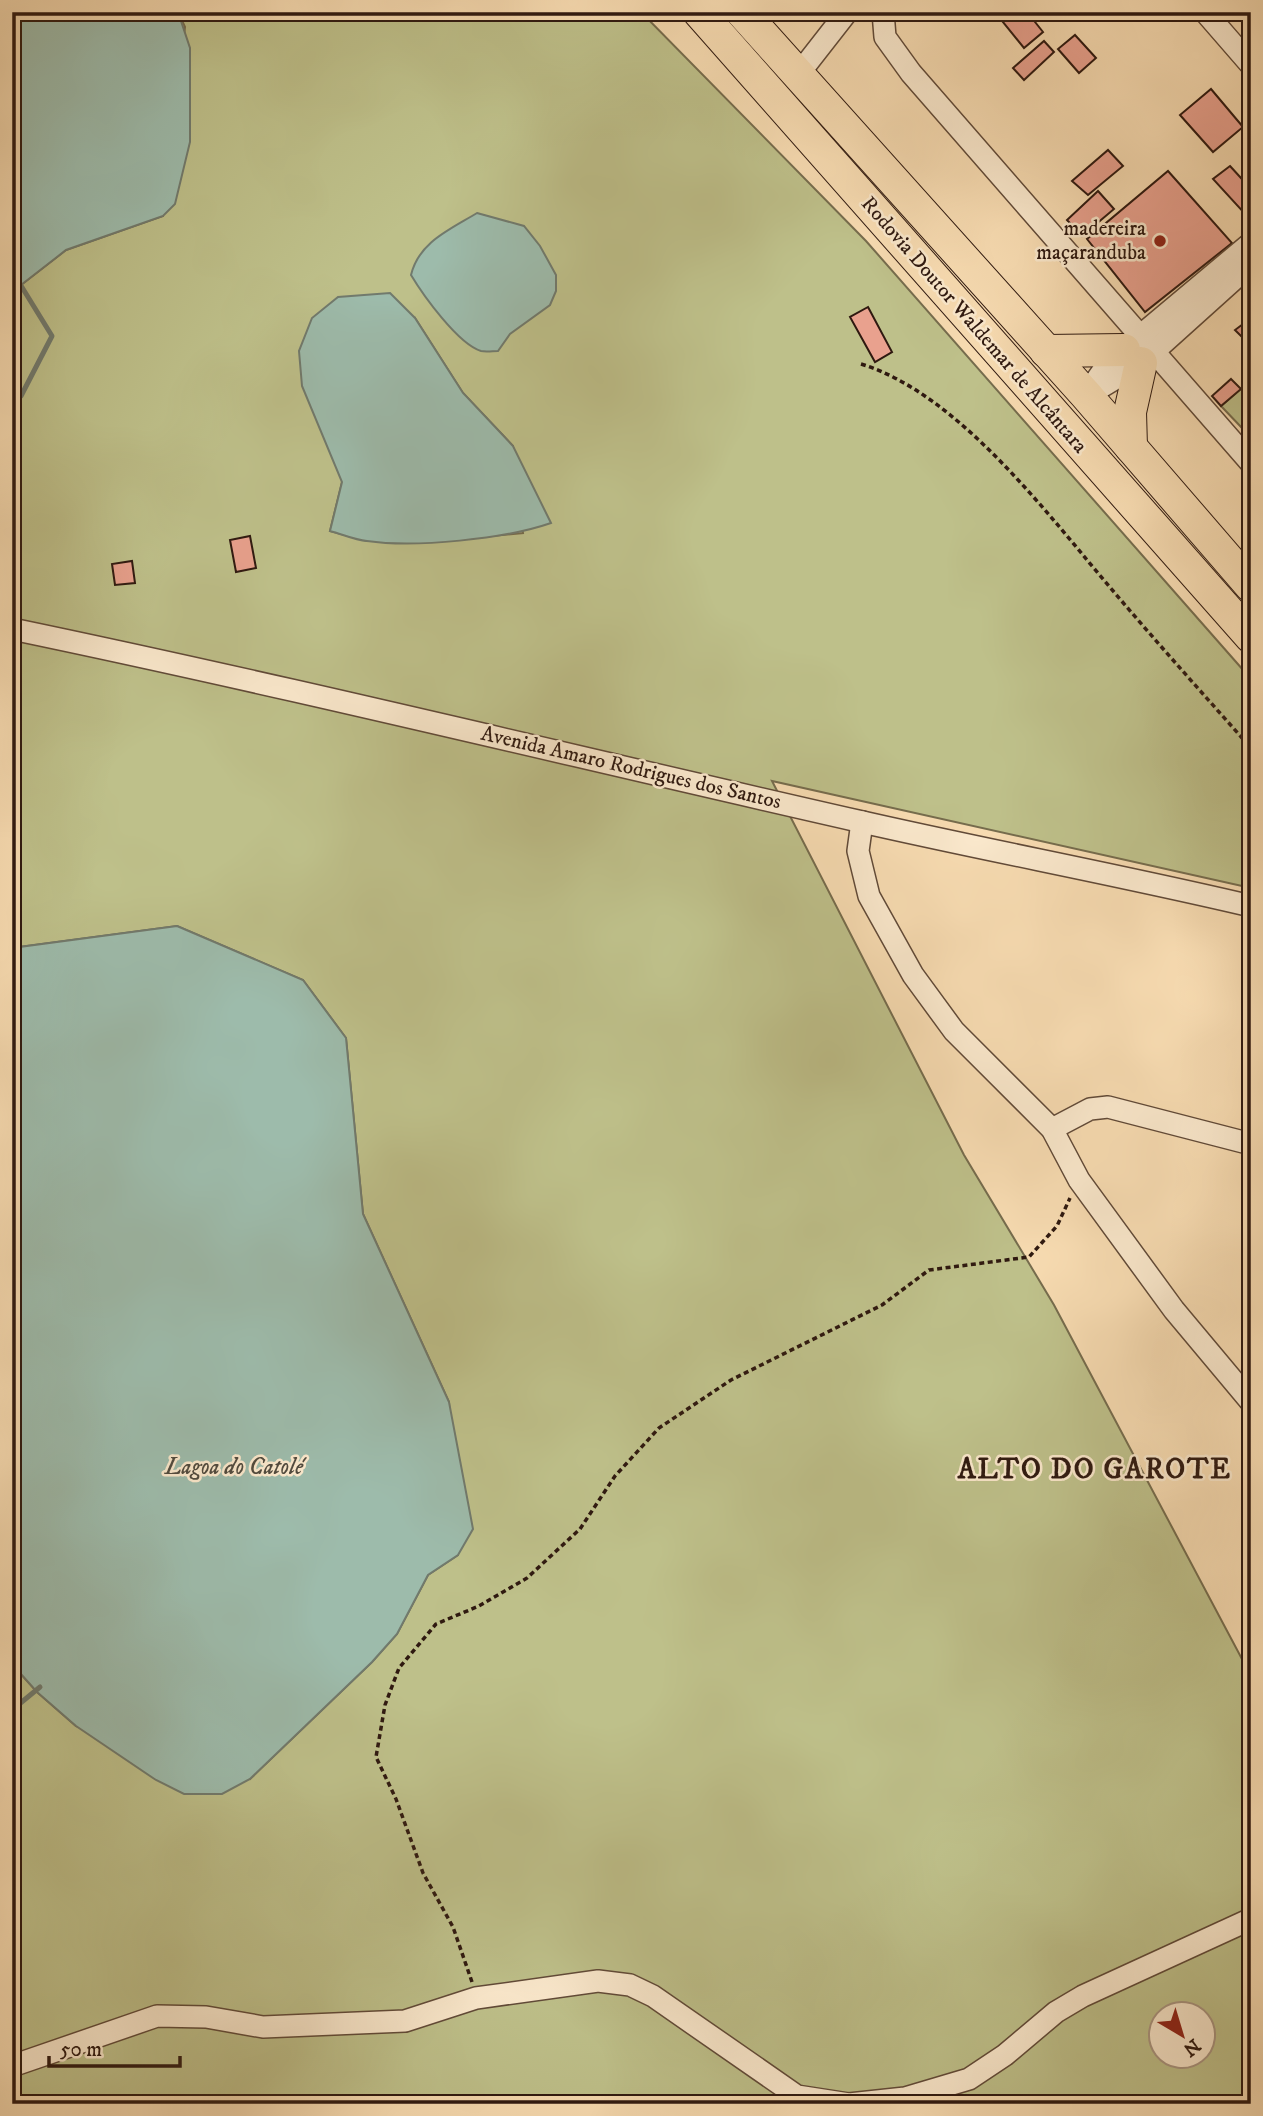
<svg xmlns="http://www.w3.org/2000/svg" width="1263" height="2116" viewBox="0 0 1263 2116" font-family="'IM FELL DW Pica',serif">
<style>
.green{fill:#bec08a;stroke:#766c4d;stroke-width:2;fill-rule:evenodd}
.water{fill:#9dbbab;stroke:#717a6d;stroke-width:2}
.lines{fill:none;stroke-linecap:round;stroke-linejoin:round}
.stream{stroke:#717a6d;stroke-width:5}
.building{fill:#e9a18e;stroke:#2f1910;stroke-width:2}
.minor-casing{stroke:#614a38;stroke-width:24}
.highway-casing{stroke:#2f1910;stroke-width:34}
.path{stroke:#2f1910;stroke-width:3.5;stroke-dasharray:5 3.5;stroke-linecap:butt}
.minor{stroke:#fae8cc;stroke-width:21}
.highway{stroke:#f7dbb1;stroke-width:32}
.poi-dot{fill:#8f2418;stroke:#fae8cc;stroke-width:2.5}
.labels{text-anchor:middle;dominant-baseline:central;stroke-width:5;stroke-linejoin:round;paint-order:stroke}
.poi-label{font-size:21px;fill:#2f1910;stroke:#fae8cc;text-anchor:end}
.street-label{font-size:21px;fill:#2f1910;stroke:#fae8cc}
.water-label{font-size:23px;font-style:italic;fill:#504a3e;stroke:#fae8cc}
.district-label{font-size:28px;font-weight:bold;letter-spacing:2px;fill:#2f1910;stroke:#fae8cc}
</style>
<rect width="100%" height="100%" fill="#f7dbb1"/>
<filter id="stains"><feTurbulence type="fractalNoise" baseFrequency=".00286" numOctaves="4"/><feColorMatrix values="0 0 0 0 .2 0 0 0 0 .09 0 0 0 0 .02 0 0 0 .5 -.17"/></filter>
<radialGradient id="worn" r=".72"><stop offset=".6" stop-color="#630" stop-opacity="0"/><stop offset="1" stop-color="#630" stop-opacity=".3"/></radialGradient>
<g class="green">
<path d="M178,12h463l225,229 385,438v209l-479,-107 192,374 90,150 197,371v428h-1239v-440l25,28 39,34 174,53 122,-117 25,-28 31,-59 30,-20 -9,-153 -86,-188 -17,-176 -43,-58 -126,-54 -165,22v-656l54,-42 97,-34 22,-189zM415,318l48,75 50,53 10,87 -82,8h-74l-37,-10 12,-49zM1162,2014h42v42h-42z"/>
<path d="M1251,380v42l-8,7 -22,-23z"/>
</g>
<g class="water">
<path d="M12,12h166l12,36v94l-15,62 -12,12 -97,34 -54,42z"/>
<path d="M477,213l47,13 16,20 16,29v16l-6,14 -40,29 -12,17c-5,0 -12,1 -17,0 -23,-7 -58,-56 -70,-76 8,-33 38,-45 66,-62z"/>
<path d="M390,293l25,25 48,75 50,53 38,77c-46,16 -136,25 -184,18 -13,-1 -25,-7 -37,-10l12,-49 -40,-96 -3,-35 13,-33 26,-21z"/>
<path d="M177,926l126,54 43,58 17,176 86,188 24,127 -15,26 -30,20 -31,59 -25,28 -122,117 -28,15h-38l-28,-14 -80,-54 -39,-34 -25,-28v-716z"/>
</g>
<g class="lines">
<g class="stream">
<path d="M12,401l9,-5 31,-60 -32,-52"/>
<path d="M12,1710l28,-23"/>
</g>
</g>
<g class="building">
<path d="M1003,12h24l16,20 -19,16 -26,-32z"/>
<path d="M1075,35l21,23 -17,15 -21,-24z"/>
<path d="M1044,41l10,11 -30,28 -11,-12z"/>
<path d="M1211,89l32,38 -30,25 -33,-37z"/>
<path d="M1108,150l15,16 -35,29 -16,-14z"/>
<path d="M1230,166l21,23v22l-5,4 -33,-36z"/>
<path d="M1168,171l64,72 -87,69 -58,-73z"/>
<path d="M1098,191l16,18 -32,27 -15,-16z"/>
<path d="M868,307l24,45 -17,10 -25,-45z"/>
<path d="M1251,318v19l-5,4 -11,-11z"/>
<path d="M1231,379l10,10 -20,17 -9,-10z"/>
<path d="M250,536l6,32 -20,4 -6,-32z"/>
<path d="M132,561l3,22 -20,2 -3,-21z"/>
</g>
<g class="lines">
<defs>
<g id="minor">
<path d="M883,12l2,25 26,36 340,390"/>
<path d="M1205,12l46,53"/>
<path d="M797,76l50,-64"/>
<path d="M1086,395l23,-33 142,-119"/>
<path d="M1088,395l53,-32 110,-99"/>
<path d="M12,629c283,59 564,128 846,192 131,30 262,54 393,85"/>
<path d="M862,822l-4,29 11,45 44,79 41,56 98,98 27,51 95,130 77,92"/>
<path d="M1052,1129l38,-20 18,-2 143,37"/>
<path d="M12,2066l145,-50 49,1 57,10 142,-6 71,-23 122,-17 32,4 23,11 144,100 52,8 56,-6 64,-19 36,-24 51,-43 27,-16 168,-77"/>
</g>
<g id="highway">
<path d="M699,12l552,625"/>
<path d="M742,12l344,383 165,191"/>
<path d="M1046,351l78,-1"/>
<path d="M1131,447l-1,-35 11,-49"/>
</g>
</defs>
<use href="#minor" class="minor-casing"/>
<use href="#highway" class="highway-casing"/>
<g class="path">
<path d="M861,364c98,30 187,151 253,228 45,53 91,104 137,156"/>
<path d="M472,1982l-19,-55 -30,-54 -27,-74 -20,-42 9,-52 14,-37 37,-44 43,-18 48,-28 53,-49 35,-53 44,-48 72,-48 151,-75 47,-35 100,-13 28,-31 13,-28"/>
</g>
<use href="#minor" class="minor"/>
<use href="#highway" class="highway"/>
</g>
<circle class="poi-dot" cx="1160" cy="241" r="7"/>
<g class="labels">
<g class="poi-label">
<text x="1146" y="229">madereira<tspan x="1146" dy="24">maçaranduba</tspan></text>
</g>
<g class="street-label">
<text transform="translate(974 325) rotate(49)">Rodovia Doutor Waldemar de Alcântara</text>
<text transform="translate(631 768) rotate(13)">Avenida Amaro Rodrigues dos Santos</text>
</g>
<g class="water-label">
<text x="234" y="1467">Lagoa do Catolé</text>
</g>
<g class="district-label">
<text x="1095" y="1469">ALTO DO GAROTE</text>
</g>
</g>
<rect width="1263" height="2116" fill="none" stroke="#f7dbb1" stroke-width="42"/>
<rect x="14" y="14" width="1235" height="2088" fill="none" stroke="#2f1910" stroke-width="3.5"/>
<rect x="21" y="21" width="1221" height="2074" fill="none" stroke="#2f1910" stroke-width="2"/>
<g transform="translate(1182 2035) rotate(142)"><circle r="33" fill="#fae8cc" stroke="#a99581" stroke-width="2"/>
<path d="M0-5L12 26L0 18L-12 26Z" fill="#8f2418"/>
<text y="-10" font-size="19" font-weight="bold" text-anchor="middle" fill="#2f1910">N</text>
</g>
<path d="M49 2056v10h131v-10" fill="none" stroke="#2f1910" stroke-width="3.5"/>
<text x="60" y="2056" font-size="21" fill="#2f1910" stroke="#fae8cc" stroke-width="5" paint-order="stroke">50 m</text>
<rect width="100%" height="100%" filter="url(#stains)"/>
<rect width="100%" height="100%" fill="url(#worn)"/>
</svg>
